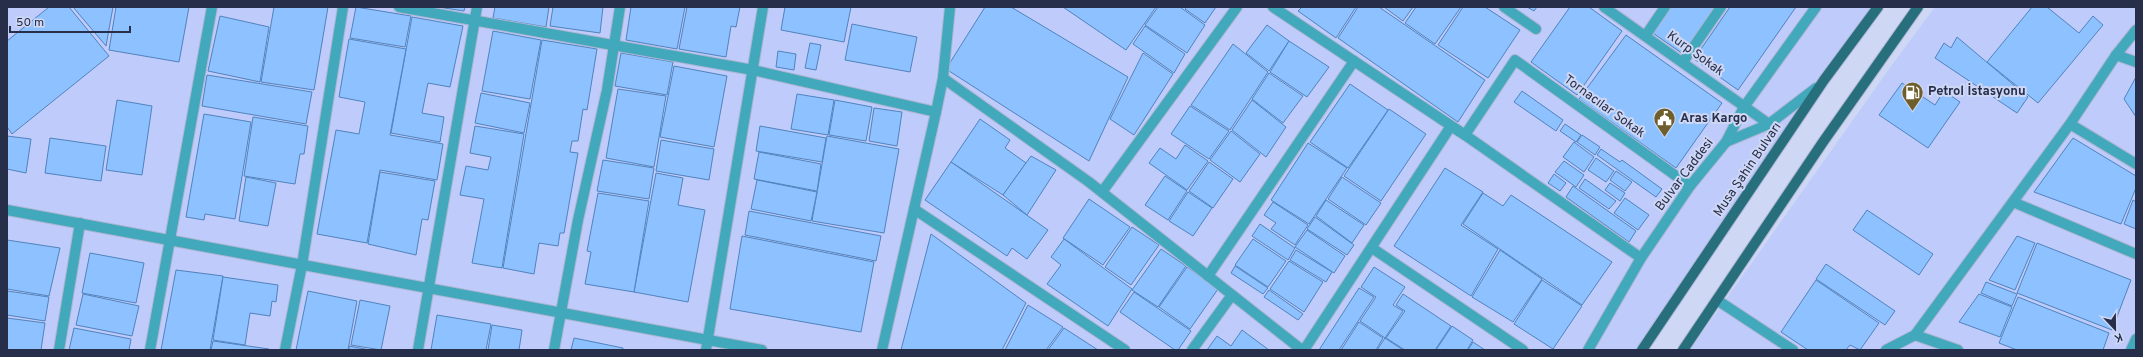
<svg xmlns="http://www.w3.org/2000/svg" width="2143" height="357" viewBox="0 0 2143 357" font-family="Overpass,sans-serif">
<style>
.built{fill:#becbfb}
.building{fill:#8dc1ff;stroke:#5183bc}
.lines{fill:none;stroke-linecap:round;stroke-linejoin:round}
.minor-casing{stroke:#adb5d2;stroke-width:12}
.major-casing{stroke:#adb5d2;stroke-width:12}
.minor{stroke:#42a8bc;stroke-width:10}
.major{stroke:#276f7d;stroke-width:10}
.labels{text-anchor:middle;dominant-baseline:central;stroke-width:4;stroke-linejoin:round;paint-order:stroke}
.street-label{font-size:13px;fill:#272e4a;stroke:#ced7f4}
.poi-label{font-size:13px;font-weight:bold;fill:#272e4a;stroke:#ced7f4;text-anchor:start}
</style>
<rect width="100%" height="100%" fill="#ced7f4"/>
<g class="built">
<path d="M7,7h1875l-241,343h-1634z"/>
<path d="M1935,7h201v343h-446l202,-285z"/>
</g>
<g class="building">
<path d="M49,7h20l40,49 -97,78 -5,-7v-86z"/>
<path d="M73,7h40l-7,39z"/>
<path d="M116,7h73l-10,55 -70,-12z"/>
<path d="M274,7h54l-14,83 -53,-8z"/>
<path d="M356,7l55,9 -6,31 -55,-9z"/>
<path d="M438,7h27l-1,4z"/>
<path d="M495,7h54l-3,20 -53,-9z"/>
<path d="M553,7h50l-3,26 -50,-7z"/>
<path d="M631,7h54l-8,42 -51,-9z"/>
<path d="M687,7h53l-4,20 -5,-1 -5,31 -47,-8z"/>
<path d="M785,7h66l-7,35 -63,-12z"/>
<path d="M985,7h26l117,70 -39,84 -143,-92z"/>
<path d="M1063,7h93l-30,43z"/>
<path d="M1158,7h22l25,18 -18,28 -42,-28z"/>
<path d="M1187,7h29l-11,16 -20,-14z"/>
<path d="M1302,7h54l-20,31 -38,-27z"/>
<path d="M1358,7h21l106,73 -27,42 -120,-84z"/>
<path d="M1384,7h29l-10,14z"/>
<path d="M1416,7h45l-26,37 -30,-21z"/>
<path d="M1463,7h22l35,23 -32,48 -50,-33z"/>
<path d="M1527,7h10l-3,4z"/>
<path d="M1570,7h19l33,24 -45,64 -46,-33z"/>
<path d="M1666,7h49l-32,47 -33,-23z"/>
<path d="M1730,7h66l-58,83 -44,-31z"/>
<path d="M2032,7h15l32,26 14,-17 10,9 -65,78 -51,-41z"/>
<path d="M220,16l49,11 -9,55 -52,-11z"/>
<path d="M412,17l51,9 -13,61 -22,-4 -6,30 22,4 -4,25 -49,-9z"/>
<path d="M852,24l65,13 -7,35 -65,-12z"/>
<path d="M1267,25l22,16 -20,30 -23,-18z"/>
<path d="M1145,26l40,28 -11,19 -41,-29z"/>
<path d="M493,31l48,9 -11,59 -48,-8z"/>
<path d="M1626,35l96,68 -46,65 -97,-69z"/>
<path d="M1957,37l71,60 -11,16 -82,-55 9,-15 7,5z"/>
<path d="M349,39l57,10 -16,86 53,9 -6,36 -57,-10 -13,73 -50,-9 19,-104 23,4 6,-32 -26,-5z"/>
<path d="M542,40l55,9 -10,61 -4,-1 -5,32h-6l-2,11 8,1 -14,80h-4l-2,13 -19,-3 -5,31 -31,-6z"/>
<path d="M1289,41l40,26 -22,30 -37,-25z"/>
<path d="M810,43l11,2 -5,25 -11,-2z"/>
<path d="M1233,44l35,28 -38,58 -39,-25z"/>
<path d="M778,51l18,3 -2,16 -18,-3z"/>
<path d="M621,53l52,9 -6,33 -52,-9z"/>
<path d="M1143,53l30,21 -39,61 -24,-16z"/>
<path d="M674,66l53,10 -13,71 -54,-10z"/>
<path d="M1269,73l34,23 -20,27 -31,-24z"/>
<path d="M207,75l105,17 -6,32 -104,-18z"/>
<path d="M2136,77v40l-12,-18z"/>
<path d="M1902,83l33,22 9,-14 16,11 -32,46 -49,-33z"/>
<path d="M1350,84l38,26 -40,58 -38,-26z"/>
<path d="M618,89l48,7 -12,71 -48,-9z"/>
<path d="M1522,91l41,29 -7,11 -42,-29z"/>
<path d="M481,93l49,10 -6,30 -49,-10z"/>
<path d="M797,94l37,6 -6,35 -37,-6z"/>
<path d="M117,100l35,6 -10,69 -36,-5z"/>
<path d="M835,100l37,7 -6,34 -37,-6z"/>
<path d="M1252,100l34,27 -20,30 -34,-27z"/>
<path d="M1190,106l39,25 -20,28 -38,-25z"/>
<path d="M874,108l28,4 -5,34 -28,-5z"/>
<path d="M1389,109l37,25 -45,67 -37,-25z"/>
<path d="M204,114l47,8 -16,97 -30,-5 -1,6 -18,-3z"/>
<path d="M253,117l55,9 -4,28h-4l-5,30 -51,-8z"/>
<path d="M980,119l30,21 -5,8 21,15 -23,32 -52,-33z"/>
<path d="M1565,124l16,11 -5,7 -16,-11z"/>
<path d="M475,126l49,8 -22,134 -30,-5 12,-64 -24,-4 6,-29 22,4 3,-13 -21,-4z"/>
<path d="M760,126l66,12 -4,24 -66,-11z"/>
<path d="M1231,131l29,23 -20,28 -30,-22z"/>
<path d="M1582,135l18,12 -5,8 -18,-13z"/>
<path d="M7,136l24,3 -5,34 -19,-4z"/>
<path d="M827,136l72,13 -15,84 -72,-12z"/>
<path d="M50,138l56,8 -5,35 -56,-8z"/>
<path d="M2073,138l63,38v12l-15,36 -87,-32z"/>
<path d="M661,140l53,9 -5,31 -53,-9z"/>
<path d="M1574,142l20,15 -10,15 -21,-15z"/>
<path d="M1308,143l39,25 -38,56 -38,-24z"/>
<path d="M1185,145l23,16 -21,29 -38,-27 11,-15 16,11z"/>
<path d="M1601,149l19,13 2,-2 40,29 -6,8 -59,-42z"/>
<path d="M759,152l62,12 -4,27 -63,-12z"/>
<path d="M1031,156l25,14 -29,45 -24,-20z"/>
<path d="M1596,158l18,13 -8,11 -18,-12z"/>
<path d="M603,160l51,8 -5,31 -52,-8z"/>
<path d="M1564,161l20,14 -8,12 -21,-15z"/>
<path d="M951,162l97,68 -21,29 -15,-11 -5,8 -82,-56z"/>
<path d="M1209,162l24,17 -20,29 -24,-17z"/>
<path d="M1445,168l38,24 -22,33 37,24 -27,47 -77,-50z"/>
<path d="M1616,171l16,11 -7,9 -15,-11z"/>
<path d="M380,172l55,9 -7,39 -6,-1 -6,36 -48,-11z"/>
<path d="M656,173l27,5 -5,27 27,5 -17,92 -54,-10z"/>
<path d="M1554,174l12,9 -6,8 -12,-8z"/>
<path d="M1165,176l22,15 -19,29 -23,-15z"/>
<path d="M246,177l30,6 -8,43 -29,-5z"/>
<path d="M1342,177l39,26 -15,22 -38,-26z"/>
<path d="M1585,179l31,22 -7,8 -30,-21z"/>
<path d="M757,180l60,12 -6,29 -60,-12z"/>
<path d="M1610,183l15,10 -5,8 -15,-11z"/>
<path d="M1573,186l63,45 -7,11 -63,-45z"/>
<path d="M1188,192l24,16 -19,28 -24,-15z"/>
<path d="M598,193l51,8 -15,91 -49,-8 6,-32 -4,-1z"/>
<path d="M1483,193l20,13 8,-11 101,67 -30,43 -119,-81z"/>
<path d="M1625,198l24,17 -11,15 -24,-17z"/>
<path d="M1089,199l41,28 -27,38 -40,-27z"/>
<path d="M1326,200l38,25 -12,18 -36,-27z"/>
<path d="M2133,200l3,2v27l-12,-5z"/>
<path d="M1273,202l35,23 -13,20 -24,-16 5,-6 -12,-8z"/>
<path d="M1867,210l66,44 -14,21 -66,-45z"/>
<path d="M749,211l132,25 -5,25 -131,-26z"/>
<path d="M1315,217l39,28 -7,10 -40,-26z"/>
<path d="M1260,224l35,24 -7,12 -36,-24z"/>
<path d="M1132,227l27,18 -28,40 -26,-18z"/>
<path d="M1307,230l38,26 -11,17 -39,-26z"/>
<path d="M931,234l95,69 -24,47h-101z"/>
<path d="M742,236l132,26 -13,70 -131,-23z"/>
<path d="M2017,236l18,7 -20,47 -26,-10z"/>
<path d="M1064,239l68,50 -24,37 -61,-42 14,-19 -10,-8z"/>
<path d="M1253,239l33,22 -18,26 -33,-22z"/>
<path d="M7,240l53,8 -11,48 -42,-7z"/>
<path d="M2037,243l94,37 -19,50 -95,-37z"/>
<path d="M1161,249l25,17 -28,41 -26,-17z"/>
<path d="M1296,250l36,22 -6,10 -36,-22z"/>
<path d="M1500,250l42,29 -29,43 -41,-25z"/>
<path d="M90,253l54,10 -8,40 -54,-10z"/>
<path d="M1289,261l34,21 -19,30 -34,-23z"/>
<path d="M1826,264l69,47 -10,14 -69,-46z"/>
<path d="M1235,266l33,22 -5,6 -32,-21z"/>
<path d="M1187,267l31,22 -28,40 -31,-22z"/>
<path d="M1374,267l31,20 -12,18 10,6 -18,27 -25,-17 16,-24 -15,-10z"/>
<path d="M176,270l47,6 -13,74h-49z"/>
<path d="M223,277l55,8 -2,17 -4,-1 -2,15 -20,-3 -5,32 -32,-5z"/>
<path d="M1542,280l40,26 -29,43 -39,-25z"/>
<path d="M1816,280l63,43 -19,27 -10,-5 -4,5h-38l-27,-18z"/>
<path d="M1986,282l31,12 -5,12 -31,-13z"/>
<path d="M1359,288l15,9 -35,53h-20z"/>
<path d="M1269,290l34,24 -5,6 -34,-23z"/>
<path d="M7,291l42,6 -4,24 -38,-6z"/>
<path d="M308,291l49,10 -9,49h-52z"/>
<path d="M1134,292l57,39 -13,19h-3l-55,-38z"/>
<path d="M83,294l56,12 -7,30 -56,-11z"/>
<path d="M1403,294l48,32 -16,24h-30l-19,-12 19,-27 -9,-6z"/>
<path d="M1979,294l33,13 -12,30 -41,-15z"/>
<path d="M2018,297l91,36 -6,17h-86l-18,-7z"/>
<path d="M360,300l30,6 -9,44 -30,-5z"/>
<path d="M1028,305l35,22 -17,23h-41z"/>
<path d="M437,315l54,9 -5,26h-55z"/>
<path d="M7,318l38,5 -4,27h-34z"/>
<path d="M1359,322l24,16 -7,12h-35z"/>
<path d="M492,325l30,5 -3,20h-31z"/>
<path d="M1452,326l21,14 -6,10h-31z"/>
<path d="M74,328l57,11 -2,11h-60z"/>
<path d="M1064,328l34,22h-50z"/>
<path d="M1242,330l27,20h-62l10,-14 14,10z"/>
<path d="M574,338l49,10v2h-52z"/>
<path d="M1385,338l18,12h-26z"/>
<path d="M213,341l56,8v1h-58z"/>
<path d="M1473,342l12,8h-17z"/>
<path d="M349,346l21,4h-21z"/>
</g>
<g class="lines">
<defs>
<g id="minor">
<path d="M399,7l354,63 183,42"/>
<path d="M1273,7l192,128 176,123"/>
<path d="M1504,7l32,22"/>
<path d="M1604,7l165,117"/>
<path d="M1646,35l19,-28"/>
<path d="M2116,55l20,7"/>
<path d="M1683,62l38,-55"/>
<path d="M943,78l146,104 213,168"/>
<path d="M2070,124l66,40"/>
<path d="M1726,142l43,-18 47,-36"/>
<path d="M1102,192l135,-185"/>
<path d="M2013,202l123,52"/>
<path d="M914,209l211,141"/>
<path d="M7,210l755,140"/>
<path d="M1372,248l151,102"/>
<path d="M1208,276l146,-215"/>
<path d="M1717,300l76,50"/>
<path d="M1915,335l43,15"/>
<path d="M59,350l21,-127"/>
<path d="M150,350l62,-343"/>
<path d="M285,350l17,-85 41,-258"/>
<path d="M418,350l59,-343"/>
<path d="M554,350l24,-130 29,-130 13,-83"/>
<path d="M706,350l57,-343"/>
<path d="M882,350l54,-238 7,-34 7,-71"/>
<path d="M1192,350l40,-55"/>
<path d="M1304,350l147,-224 14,9 50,-75 175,126"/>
<path d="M1588,350l53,-92 49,-72 36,-44 18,-35 72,-100"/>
<path d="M1886,350l29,-15 155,-211 46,-69 20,-25"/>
<path d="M2131,350l5,-11"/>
</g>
<g id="major">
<path d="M1642,350l182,-270 54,-73"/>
<path d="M1683,350l140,-208 95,-135"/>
</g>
</defs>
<use href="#minor" class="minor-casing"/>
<use href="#major" class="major-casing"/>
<use href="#minor" class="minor"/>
<use href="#major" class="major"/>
</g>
<defs>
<symbol id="fuel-pin" viewBox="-11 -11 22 30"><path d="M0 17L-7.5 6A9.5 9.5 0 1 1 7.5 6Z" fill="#6d5e2c" stroke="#ced7f4"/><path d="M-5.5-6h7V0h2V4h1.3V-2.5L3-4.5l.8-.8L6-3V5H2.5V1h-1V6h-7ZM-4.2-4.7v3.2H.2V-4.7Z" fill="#fff"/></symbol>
<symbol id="civic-pin" viewBox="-11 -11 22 30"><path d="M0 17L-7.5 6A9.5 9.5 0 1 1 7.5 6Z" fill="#6d5e2c" stroke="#ced7f4"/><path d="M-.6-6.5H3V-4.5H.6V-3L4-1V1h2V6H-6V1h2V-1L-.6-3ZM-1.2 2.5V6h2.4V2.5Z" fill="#fff"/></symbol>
</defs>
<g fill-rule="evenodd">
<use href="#fuel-pin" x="1900" y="80" width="25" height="34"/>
<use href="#civic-pin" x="1652" y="106" width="25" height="34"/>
</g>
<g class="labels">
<g class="street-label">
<text transform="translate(1695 54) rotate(36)">Kurp Sokak</text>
<text transform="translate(1604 107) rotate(36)">Tornacılar Sokak</text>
<text transform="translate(1748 170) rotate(-56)">Musa Şahin Bulvarı</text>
<text transform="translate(1685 175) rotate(-53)">Bulvar Caddesi</text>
</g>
<g class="poi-label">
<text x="1928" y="92">Petrol İstasyonu</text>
<text x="1680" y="119">Aras Kargo</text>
</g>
</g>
<rect width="2143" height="357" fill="none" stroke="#272e4a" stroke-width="16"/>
<g transform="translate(2115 329) rotate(158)" stroke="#ced7f4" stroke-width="3" paint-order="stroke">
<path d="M0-3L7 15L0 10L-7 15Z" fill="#272e4a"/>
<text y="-6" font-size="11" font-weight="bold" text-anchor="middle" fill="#272e4a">K</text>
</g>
<path d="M10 26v6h120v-6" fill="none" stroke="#272e4a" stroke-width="2"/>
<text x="16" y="26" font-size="12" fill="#272e4a" stroke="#ced7f4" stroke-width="3" paint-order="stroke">50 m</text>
</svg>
